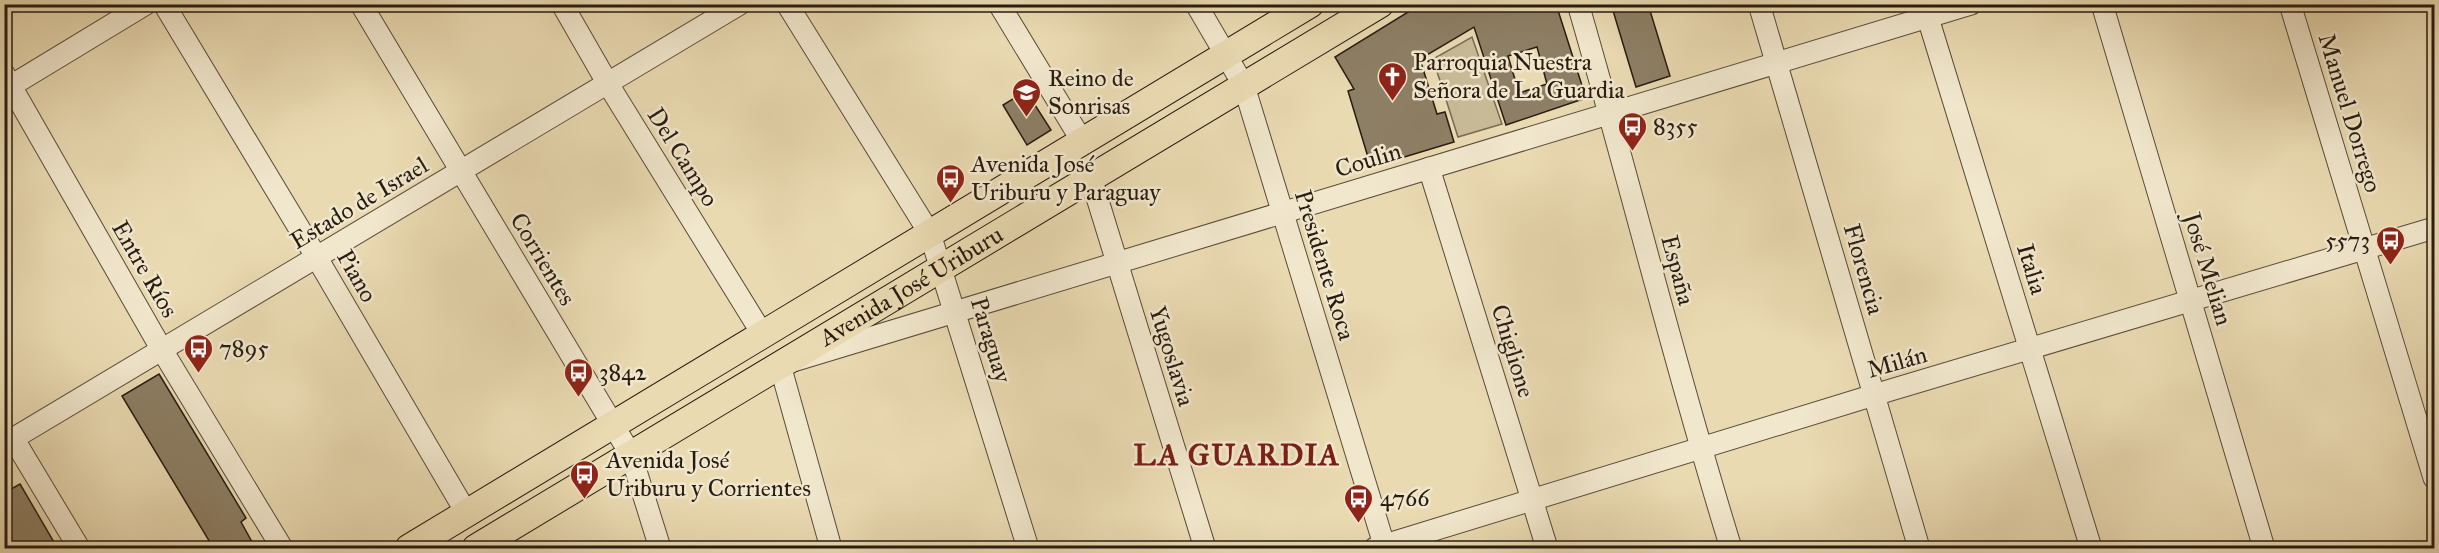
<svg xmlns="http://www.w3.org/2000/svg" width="2439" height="553" viewBox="0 0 2439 553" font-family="'IM FELL Great Primer',serif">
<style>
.green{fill:#c9ba97;stroke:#786b54;stroke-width:1.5}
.building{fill:#8d7f65;stroke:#281c11;stroke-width:1.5;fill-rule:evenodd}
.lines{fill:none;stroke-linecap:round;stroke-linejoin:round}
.minor-casing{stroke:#584c39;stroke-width:23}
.major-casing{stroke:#281c11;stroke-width:29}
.minor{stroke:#f1e7cd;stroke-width:21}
.major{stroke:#eadab2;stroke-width:27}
.labels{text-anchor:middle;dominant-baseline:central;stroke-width:5;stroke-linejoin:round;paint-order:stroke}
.poi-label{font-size:24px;fill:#281c11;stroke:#f1e7cd;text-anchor:start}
.street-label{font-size:24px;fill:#281c11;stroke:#f1e7cd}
.district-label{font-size:30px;font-weight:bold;letter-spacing:1.5px;fill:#7a1f14;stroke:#f1e7cd}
</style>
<rect width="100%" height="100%" fill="#eadab2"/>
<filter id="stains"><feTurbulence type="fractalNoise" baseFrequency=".00333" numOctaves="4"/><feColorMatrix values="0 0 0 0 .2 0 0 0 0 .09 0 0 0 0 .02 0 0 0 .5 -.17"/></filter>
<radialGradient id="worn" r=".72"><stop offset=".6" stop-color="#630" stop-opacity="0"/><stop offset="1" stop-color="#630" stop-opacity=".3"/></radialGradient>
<path class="green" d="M1472,37l30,87 -44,13 -25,-78z"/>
<g class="building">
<path d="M1421,4h135l30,94 -80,27 -32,-98 -54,32 17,55 8,-2 9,30 -83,25 -23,-76 6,-2 -19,-32zM1537,47l10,37 -28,9 -11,-37z"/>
<path d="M1611,4h37l22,72 -34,11z"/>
<path d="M1026,91l25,39 -24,15 -24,-40z"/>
<path d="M159,374l87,144 -5,4 15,27h-42l-92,-153z"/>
<path d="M20,484l38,65h-54v-56z"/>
</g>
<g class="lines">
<defs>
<g id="minor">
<path d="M164,4l153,254 150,256"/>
<path d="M361,4l270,451 29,93"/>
<path d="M562,4l46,80 155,251"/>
<path d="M787,4l143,230 98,314"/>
<path d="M999,4l83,137"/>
<path d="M1196,4l48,82 141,462"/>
<path d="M1578,4c53,181 97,364 153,544"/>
<path d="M1759,4l160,544"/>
<path d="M2102,4l162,544"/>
<path d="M2290,4l144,474"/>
<path d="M1924,5l167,543"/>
<path d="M4,74l158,276 120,198"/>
<path d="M4,90l142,-86"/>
<path d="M1429,168l118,380"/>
<path d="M1091,178l114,370"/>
<path d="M13,438l66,110"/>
<path d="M4,444l736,-440"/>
<path d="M831,548l-51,-183 1191,-361"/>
<path d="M1375,548l499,-153 560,-167"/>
</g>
<g id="major">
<path d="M409,548l901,-544"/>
<path id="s1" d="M476,548l904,-544"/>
</g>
</defs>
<use href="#minor" class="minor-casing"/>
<use href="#major" class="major-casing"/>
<use href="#minor" class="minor"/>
<use href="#major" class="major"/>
</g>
<defs>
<symbol id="church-pin" viewBox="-11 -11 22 30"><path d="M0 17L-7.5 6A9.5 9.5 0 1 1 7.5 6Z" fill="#8f2418" stroke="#f1e7cd"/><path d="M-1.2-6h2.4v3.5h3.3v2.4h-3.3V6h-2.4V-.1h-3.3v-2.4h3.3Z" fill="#fff"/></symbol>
<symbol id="school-pin" viewBox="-11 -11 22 30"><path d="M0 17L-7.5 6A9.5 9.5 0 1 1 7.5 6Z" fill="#8f2418" stroke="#f1e7cd"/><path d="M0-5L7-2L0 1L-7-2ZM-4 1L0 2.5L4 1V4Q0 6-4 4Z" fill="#fff"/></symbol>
<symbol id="bus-pin" viewBox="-11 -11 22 30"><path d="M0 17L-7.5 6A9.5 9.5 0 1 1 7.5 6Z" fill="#8f2418" stroke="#f1e7cd"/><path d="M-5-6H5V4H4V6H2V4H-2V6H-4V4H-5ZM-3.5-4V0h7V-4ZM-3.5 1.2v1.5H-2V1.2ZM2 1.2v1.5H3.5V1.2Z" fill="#fff"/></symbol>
</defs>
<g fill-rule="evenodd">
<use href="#church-pin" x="1376" y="60" width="33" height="45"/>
<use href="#school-pin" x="1010" y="76" width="33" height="45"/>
<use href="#bus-pin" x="1616" y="110" width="33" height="45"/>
<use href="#bus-pin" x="934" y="162" width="33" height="45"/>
<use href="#bus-pin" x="2374" y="224" width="33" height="45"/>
<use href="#bus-pin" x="182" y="332" width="33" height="45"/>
<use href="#bus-pin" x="562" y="356" width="33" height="45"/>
<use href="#bus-pin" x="568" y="458" width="33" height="45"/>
<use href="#bus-pin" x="1342" y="482" width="33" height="45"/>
</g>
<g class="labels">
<g class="poi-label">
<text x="1413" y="62">Parroquia Nuestra<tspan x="1413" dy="28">Señora de La Guardia</tspan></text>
<text x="1048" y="78">Reino de<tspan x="1048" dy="28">Sonrisas</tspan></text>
<text x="1653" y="126">8355</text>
<text x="971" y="164">Avenida José<tspan x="971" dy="28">Uriburu y Paraguay</tspan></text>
<text x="2370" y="240" text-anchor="end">5573</text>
<text x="219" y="348">7895</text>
<text x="599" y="372">3842</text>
<text x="606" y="460">Avenida José<tspan x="606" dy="28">Uriburu y Corrientes</tspan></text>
<text x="1380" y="498">4766</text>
</g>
<g class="street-label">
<text transform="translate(2350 113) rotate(73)">Manuel Dorrego</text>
<text transform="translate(683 157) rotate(58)">Del Campo</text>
<text transform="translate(1368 160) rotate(-17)">Coulin</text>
<text transform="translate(359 203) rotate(-31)">Estado de Israel</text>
<text transform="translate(543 259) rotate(59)">Corrientes</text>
<text transform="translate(1325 265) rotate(73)">Presidente Roca</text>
<text transform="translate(145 269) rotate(60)">Entre Ríos</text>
<text transform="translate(1864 269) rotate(74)">Florencia</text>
<text transform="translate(2032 269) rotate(73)">Italia</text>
<text transform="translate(2208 269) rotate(73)">José Melian</text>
<text transform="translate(1678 270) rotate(75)">España</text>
<text transform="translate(357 276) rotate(60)">Piano</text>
<text stroke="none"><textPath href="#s1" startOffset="508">Avenida José Uriburu</textPath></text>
<text transform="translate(991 340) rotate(73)">Paraguay</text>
<text transform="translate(1513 351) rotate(73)">Chiglione</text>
<text transform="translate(1172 356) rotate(73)">Yugoslavia</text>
<text transform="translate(1897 362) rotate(-16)">Milán</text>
</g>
<g class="district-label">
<text x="1237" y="455">LA GUARDIA</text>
</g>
</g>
<rect width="2439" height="553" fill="none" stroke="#eadab2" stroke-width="24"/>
<rect x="6" y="6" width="2427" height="541" fill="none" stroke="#281c11" stroke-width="3"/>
<rect x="12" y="12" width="2415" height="529" fill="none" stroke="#281c11" stroke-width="1.5"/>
<rect width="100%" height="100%" filter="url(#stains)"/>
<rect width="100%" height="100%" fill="url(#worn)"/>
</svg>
